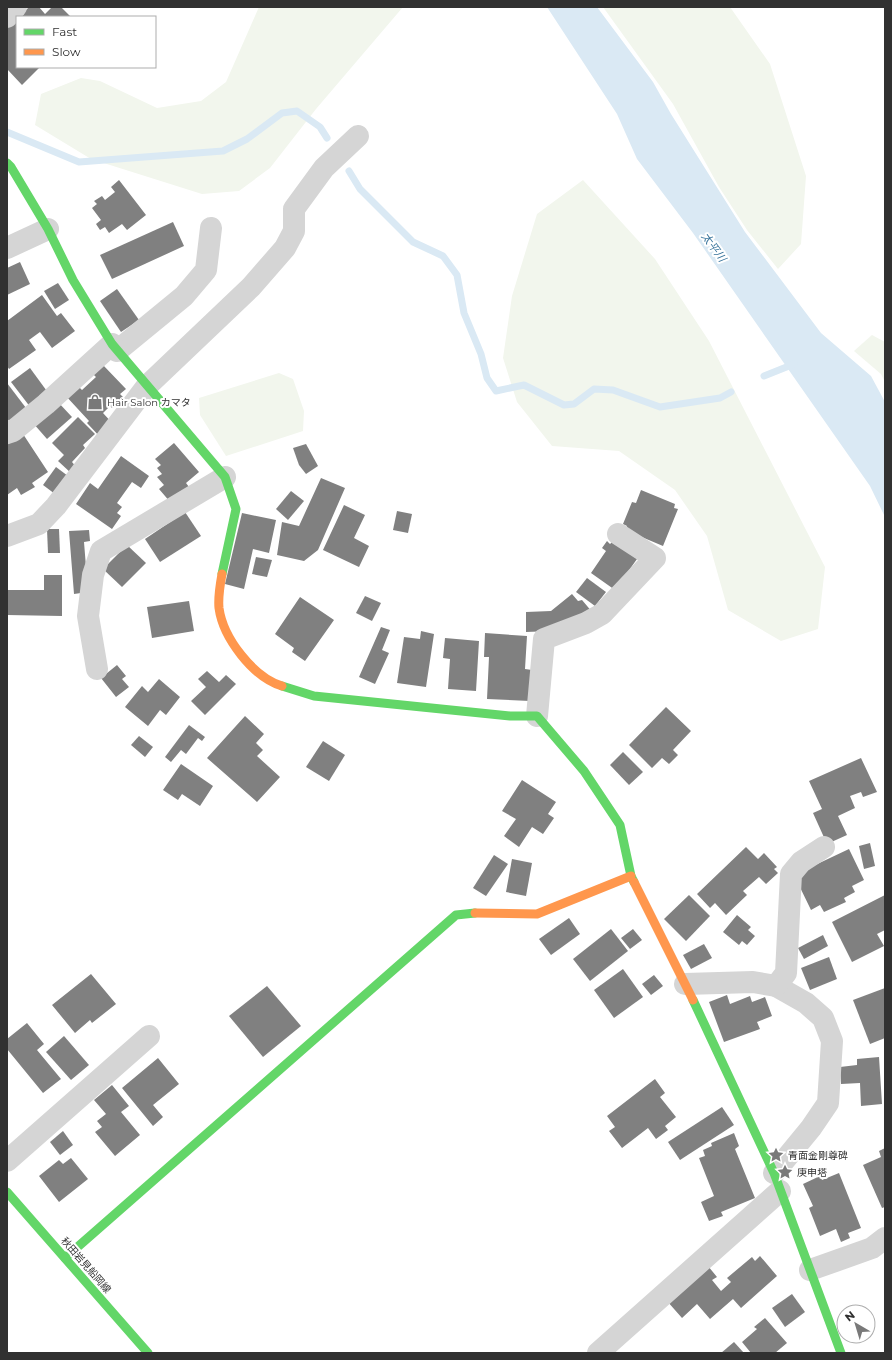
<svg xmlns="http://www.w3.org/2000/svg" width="892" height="1360" viewBox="0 0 892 1360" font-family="Montserrat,'Noto Sans JP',sans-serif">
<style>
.green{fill:#f2f6ed}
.water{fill:#dae9f4}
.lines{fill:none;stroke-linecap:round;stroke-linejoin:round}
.stream{stroke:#dae9f4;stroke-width:7}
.building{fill:#808080}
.street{stroke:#d5d5d5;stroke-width:22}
.fast{stroke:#63d668;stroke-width:9}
.slow{stroke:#ff974d;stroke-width:9}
.labels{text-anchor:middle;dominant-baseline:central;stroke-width:4;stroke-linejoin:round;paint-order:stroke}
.poi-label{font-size:10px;fill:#313131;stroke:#fff;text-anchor:start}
.street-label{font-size:10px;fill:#313131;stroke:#fff}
.water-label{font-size:11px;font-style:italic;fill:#37739b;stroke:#fff}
</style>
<rect width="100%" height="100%" fill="#fff"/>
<g class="green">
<path d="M259,7h144l-87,102 -46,59 -31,23 -37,3 -111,-35 -56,-34 6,-31 40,-16 19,3 57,27 44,-7 25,-19z"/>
<path d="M603,7h127l40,57 36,112 -5,68 -23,25 -31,-39 -28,-43 -46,-83z"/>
<path d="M583,180l72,79 54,82 116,226 -7,62 -37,12 -53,-31 -21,-74 -32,-46 -56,-39 -67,-5 -35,-44 -14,-44 9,-62 25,-82z"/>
<path d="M872,335l13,7v40l-4,-8 -27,-23z"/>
<path d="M279,373l14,6 11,32 -1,20 -77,25 -26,-41 -1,-17z"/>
</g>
<path class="water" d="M547,7h50l56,75 18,32 74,118 76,101 50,43 14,26v115l-15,-31 -177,-253 -56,-74 -20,-45z"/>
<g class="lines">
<g class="stream">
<path d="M7,132l72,30 144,-11 24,-12 35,-26 15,-2 23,16 7,11"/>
<path d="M349,171l11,18 53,53 30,14 14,19 7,38 17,41 6,24 9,13 28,-6 40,20 10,-1 20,-15 19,1 47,17 60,-9 11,-6"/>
<path d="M764,376l30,-12"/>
</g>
</g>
<g class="building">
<path d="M29,7h10l6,7 7,-7h9l10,10h-52z"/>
<path d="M17,19v48h23l-18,18 -15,-16v-41z"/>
<path d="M119,180l27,35 -19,15 -5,-6 -13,9 -4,-6 -5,3 -4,-6 5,-4 -9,-12 5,-4 -3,-3 8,-5 3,4 10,-8 -4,-5z"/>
<path d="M173,222l11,24 -72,33 -12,-24z"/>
<path d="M20,262l10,22 -23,11v-27z"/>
<path d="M58,283l11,17 -14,9 -11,-18z"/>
<path d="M117,289l22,31 -18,12 -21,-31z"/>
<path d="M42,295l15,21 4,-3 14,18 -23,17 -12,-16 -11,8 7,10 -27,19 -2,-3v-45z"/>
<path d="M103,365l23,24 -6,5 3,3 -11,11 -2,-2 -7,7 11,12 -13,13 -14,-15 2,-2 -24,-26 11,-11 6,6 14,-13 -3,-3z"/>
<path d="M30,368l19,26 -18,14 -20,-26z"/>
<path d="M7,383l19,25 -17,13 -2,-3z"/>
<path d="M57,401l15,16 -25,22 -14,-16z"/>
<path d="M78,417l17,17 -12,11 2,3 -13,14 5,6 -6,5 -13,-12 6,-6 -12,-12z"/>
<path d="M23,434l25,38 -16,11 3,4 -14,8 -4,-7 -10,7v-50z"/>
<path d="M174,443l25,29 -13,11 3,4 -18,16 -12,-14 5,-4 -7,-8 5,-3 -5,-6 4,-3 -6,-6z"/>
<path d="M306,444l12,22 -12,8 -7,-9 -6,-17z"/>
<path d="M121,456l28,20 -8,12 -9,-6 -15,21 5,4 -5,6 4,3 -9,13 -36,-25 14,-21 8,6z"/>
<path d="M56,467l12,9 -13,18 -12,-9z"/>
<path d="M321,478l24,10 -27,62 -14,11 -27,-6 5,-33 17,4z"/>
<path d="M641,490l34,14 -1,4 4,1 -15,37 -38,-16 2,-4 -4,-2 9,-22 4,1z"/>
<path d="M291,491l13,10 -16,19 -12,-11z"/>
<path d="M344,505l21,10 -11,23 15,8 -10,21 -36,-17z"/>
<path d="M397,511l15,3 -4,19 -15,-3z"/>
<path d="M185,512l16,24 -41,26 -15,-23z"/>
<path d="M242,513l34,7 -7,33 -16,-4 -9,40 -19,-5z"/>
<path d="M47,529h12l1,24h-12z"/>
<path d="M89,530l1,11 -6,1 4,50 -14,2 -5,-63z"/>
<path d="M607,541l3,3 3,-3 24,18 -22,31 -24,-17 15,-22 -4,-3z"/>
<path d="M127,545l19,18 -24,24 -19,-18z"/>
<path d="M256,557l16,3 -5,17 -15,-3z"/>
<path d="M44,575h18v41l-55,-1v-25h37z"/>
<path d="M587,578l19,14 -11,14 -19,-14z"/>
<path d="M572,594l6,7 4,-1 11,13 -41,18 -26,1v-20l25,-1z"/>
<path d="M365,596l16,7 -9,18 -16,-8z"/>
<path d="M300,597l34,23 -29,41 -13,-9 2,-4 -19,-14z"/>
<path d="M189,601l5,30 -42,7 -5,-31z"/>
<path d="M381,627l9,3 -8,20 7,3 -14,31 -16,-7z"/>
<path d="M421,631l13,3 -8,53 -29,-4 7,-46 16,2z"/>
<path d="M485,633l42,3 -2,33 7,1 -2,31 -43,-2 2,-42h-5z"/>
<path d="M445,638l34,3 -3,50 -28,-2 2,-30 -7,-1z"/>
<path d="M117,665l9,11 -4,3 7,8 -13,10 -15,-19z"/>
<path d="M207,671l12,11 7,-7 10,9 -31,31 -14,-14 15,-14 -8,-8z"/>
<path d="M159,679l21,18 -14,18 -6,-5 -12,16 -23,-19 17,-21 6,6z"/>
<path d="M666,707l25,24 -18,19 5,5 -9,9 -7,-6 -10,10 -23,-23z"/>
<path d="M245,716l19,18 -8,9 7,7 -6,6 23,21 -23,25 -50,-44z"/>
<path d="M189,725l16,12 -3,4 -4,-3 -12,16 -5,-4 -10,12 -6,-5z"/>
<path d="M139,736l14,11 -8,10 -14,-12z"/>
<path d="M323,741l22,14 -16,26 -23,-14z"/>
<path d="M623,752l20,20 -14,13 -19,-20z"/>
<path d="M861,758l16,34 -14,5 -2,-5 -11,4 5,12 -17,8 9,19 -20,9 -14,-31 9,-4 -13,-28z"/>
<path d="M181,764l32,22 -13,20 -18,-12 -4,6 -15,-10z"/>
<path d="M522,780l34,22 -8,12 6,4 -11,16 -11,-7 -13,20 -15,-11 12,-17 -14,-8z"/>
<path d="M870,843l5,23 -11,3 -5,-23z"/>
<path d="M746,847l12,12 6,-6 13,14 -3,2 4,4 -12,11 -7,-7 -16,14 4,4 -21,20 -11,-12 -5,5 -13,-14z"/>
<path d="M849,849l15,31 -12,6 3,6 -11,6 2,4 -22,10 -4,-7 -9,5 -17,-35z"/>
<path d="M494,855l14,9 -22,32 -13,-8z"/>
<path d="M512,859l20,4 -6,33 -20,-4z"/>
<path d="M689,895l21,21 -24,25 -22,-22z"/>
<path d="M885,895v35l-8,4 7,12 -32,16 -20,-40z"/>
<path d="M737,915l14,12 -3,3 7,6 -8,9 -5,-4 -3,4 -16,-13z"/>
<path d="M569,918l11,16 -29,21 -12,-16z"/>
<path d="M611,929l17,22 -38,30 -17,-22z"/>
<path d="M633,929l9,11 -12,9 -9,-11z"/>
<path d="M823,935l5,11 -24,13 -6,-11z"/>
<path d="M704,944l8,14 -21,11 -8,-14z"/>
<path d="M829,957l8,22 -27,11 -9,-22z"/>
<path d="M623,969l20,28 -29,21 -20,-28z"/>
<path d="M91,974l25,30 -24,19 -2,-3 -15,13 -23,-28z"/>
<path d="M654,975l9,11 -12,9 -9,-11z"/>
<path d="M267,986l34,40 -38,31 -34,-41z"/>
<path d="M885,988v50l-15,6 -17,-44z"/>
<path d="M727,995l3,9 20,-8 2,6 13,-5 7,19 -15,6 3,7 -36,13 -15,-40z"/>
<path d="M27,1023l17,21 -7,6 24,29 -18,14 -36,-44v-10z"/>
<path d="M64,1036l25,29 -18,15 -25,-28z"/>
<path d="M879,1057l3,47 -21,2 -1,-23 -19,1 -1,-17 17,-2v-6z"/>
<path d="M158,1058l21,26 -26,21 10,12 -10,9 -31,-38z"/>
<path d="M655,1079l10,14 -5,4 16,20 -11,9 3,4 -12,9 -8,-11 -26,20 -13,-17 6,-4 -8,-11z"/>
<path d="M112,1085l17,21 -8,6 19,23 -25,21 -20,-24 7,-5 -5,-6 9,-7 -12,-14z"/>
<path d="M722,1107l12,18 -54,35 -12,-18z"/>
<path d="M63,1131l10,14 -13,10 -10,-13z"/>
<path d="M734,1133l5,13 -4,3 20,49 -34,14 2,4 -14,5 -8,-19 13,-6 -15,-38 6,-2 -2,-6 9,-4 -1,-3z"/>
<path d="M885,1148v59l-3,1 -19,-43 18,-8 -2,-6z"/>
<path d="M71,1158l17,21 -29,23 -20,-26 20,-16 4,4z"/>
<path d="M839,1173l22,55 -13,5 2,5 -9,4 -5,-13 -16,7 -11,-28 4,-2 -10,-22 17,-8 2,4z"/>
<path d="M760,1256l17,20 -36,32 -8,-9 -23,20 -13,-15 -15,14 -15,-17 41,-35 9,11 -5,3 9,11 10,-9 -4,-4 25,-21 3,4z"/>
<path d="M792,1294l13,18 -20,15 -13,-19z"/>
<path d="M765,1318l22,25 -12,10h-24l-9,-11 15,-13 -3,-2z"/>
<path d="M734,1342l10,11h-23z"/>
</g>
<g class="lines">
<g class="street">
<path d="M7,17l9,-10"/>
<path d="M7,248l41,-19"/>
<path d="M117,351l67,-55 22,-26 5,-42"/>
<path d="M7,433l6,-2 33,-27 66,-60"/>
<path d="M7,536l32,-12 17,-18 91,-120 104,-99 34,-39 9,-17v-22l30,-41 34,-32"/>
<path d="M97,669l-9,-53 5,-41 8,-24 124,-74"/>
<path d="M537,716l7,-77 42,-16 16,-9 53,-56 -37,-24"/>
<path d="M685,984l68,-2 23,4 30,17 17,15 9,23 -4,62 -17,25 -37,45"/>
<path d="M776,986l10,-13 5,-99 10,-12 23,-15"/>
<path d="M7,1161l142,-125"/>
<path d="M810,1270l62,-22 13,-10"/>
<path d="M598,1353l182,-162"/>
</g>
<g class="fast">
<path d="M7,163l4,4 37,62 25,51 39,64 113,133 11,32 -14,65"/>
<path d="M282,686l32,10 196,20h27l47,55 36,54 11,51 3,6"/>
<path d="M693,1000l81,173 67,180"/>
<path d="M7,1192l141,161"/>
<path d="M65,1258l391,-343 19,-2"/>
</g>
<g class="slow">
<path d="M222,574c-2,11 -4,24 -3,34 4,30 34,69 63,78"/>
<path d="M634,882l59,118"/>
<path d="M475,913l62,1 94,-38"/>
</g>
</g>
<defs>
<symbol id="shop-bare" viewBox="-9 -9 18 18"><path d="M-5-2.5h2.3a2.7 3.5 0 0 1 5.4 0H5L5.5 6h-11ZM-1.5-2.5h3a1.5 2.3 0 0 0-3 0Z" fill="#797979" stroke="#fff" stroke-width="2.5" paint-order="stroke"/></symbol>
<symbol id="sight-bare" viewBox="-9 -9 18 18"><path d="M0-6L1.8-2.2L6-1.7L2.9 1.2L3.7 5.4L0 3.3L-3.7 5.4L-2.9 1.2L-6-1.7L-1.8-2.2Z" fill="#797979" stroke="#fff" stroke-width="2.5" paint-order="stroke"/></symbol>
</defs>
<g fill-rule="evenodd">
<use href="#shop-bare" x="84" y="391" width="22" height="22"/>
<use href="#sight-bare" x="765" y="1144" width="22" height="22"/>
<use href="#sight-bare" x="774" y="1161" width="22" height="22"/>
</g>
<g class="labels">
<g class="poi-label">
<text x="107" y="402">Hair Salon カマタ</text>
<text x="788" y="1155">青面金剛尊碑</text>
<text x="797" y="1172">庚申塔</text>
</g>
<g class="street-label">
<text transform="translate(86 1265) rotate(49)">秋田岩見船岡線</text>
</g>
<g class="water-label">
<text transform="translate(714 247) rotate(54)">太平川</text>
</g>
</g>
<rect width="892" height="1360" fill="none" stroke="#313131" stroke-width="16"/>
<rect x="16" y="16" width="140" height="52" fill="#ffffff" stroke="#adadad"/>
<rect x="24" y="29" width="20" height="6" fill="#63d668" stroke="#adadad"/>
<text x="52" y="36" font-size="12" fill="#313131">Fast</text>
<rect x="24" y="49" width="20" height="6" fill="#ff974d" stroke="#adadad"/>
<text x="52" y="56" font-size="12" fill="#313131">Slow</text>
<g transform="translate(856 1324) rotate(322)"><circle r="19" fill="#ffffff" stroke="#adadad"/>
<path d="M0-3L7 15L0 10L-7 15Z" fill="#797979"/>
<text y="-6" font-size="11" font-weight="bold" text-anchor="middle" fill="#313131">N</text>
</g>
</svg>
